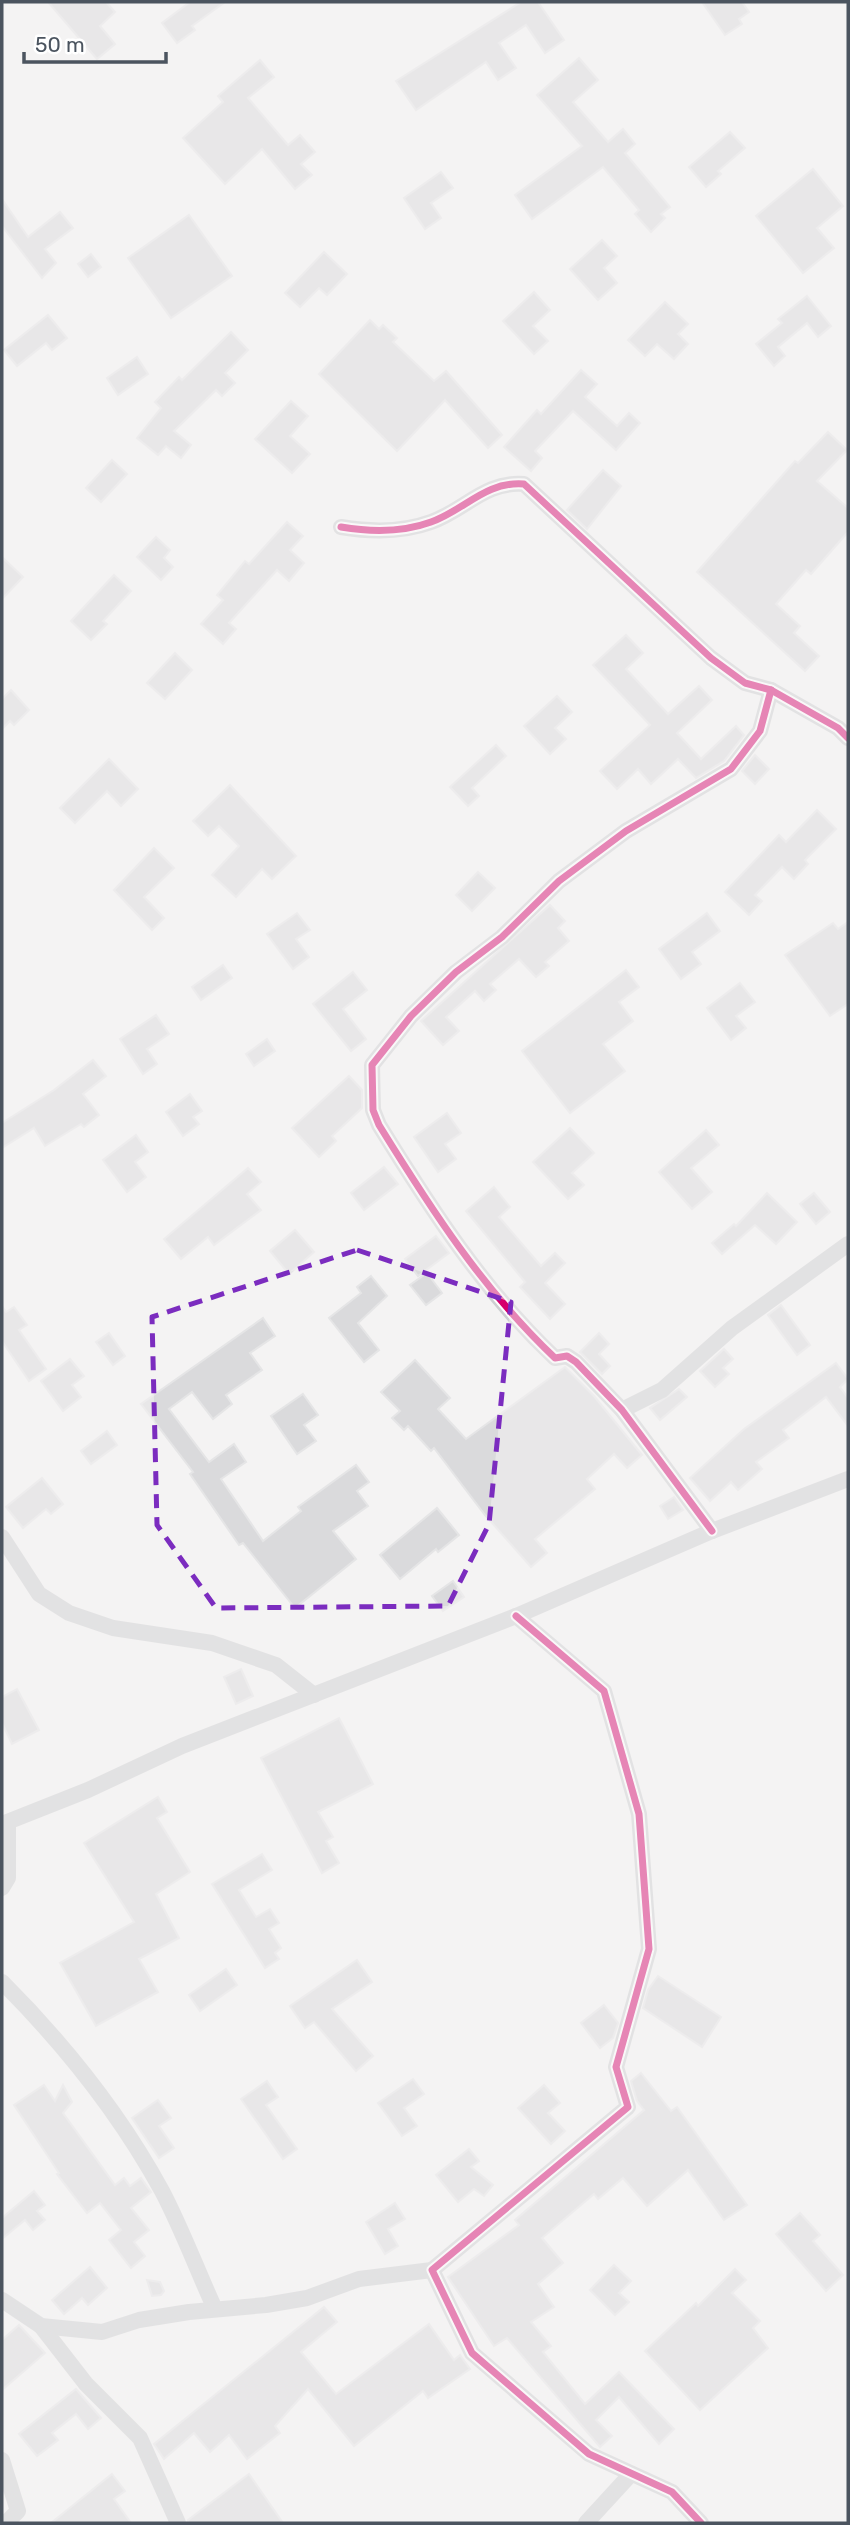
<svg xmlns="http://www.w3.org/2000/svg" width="850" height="2525" viewBox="0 0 850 2525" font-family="Rubik,sans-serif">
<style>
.building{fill:#dadadc;stroke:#e5e5e6;stroke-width:2}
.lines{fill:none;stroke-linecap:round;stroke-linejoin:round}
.minor{stroke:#cdcfd1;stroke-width:16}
.cycleway-casing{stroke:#fff;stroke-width:11}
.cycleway{stroke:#d6006c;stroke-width:7}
.marked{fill:none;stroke:#7b2cbf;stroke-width:5;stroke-dasharray:14 9;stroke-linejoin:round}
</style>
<rect width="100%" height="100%" fill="#f4f3f3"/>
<g class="building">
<path d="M48,2h58l9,10 -15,14 15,18 -18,15z"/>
<path d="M190,2h35l-33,24 3,4 -18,13 -15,-20z"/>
<path d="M521,2h17l26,38 -19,13 -19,-28 -27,18 17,25 -18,12 -12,-18 -70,48 -20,-29z"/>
<path d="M702,2h40l7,10 -10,7 3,5 -17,11z"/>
<path d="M579,58l19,22 -25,22 35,40 15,-13 12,15 -10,9 45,54 -9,7 4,4 -14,14 -16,-18 4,-4 -36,-43 -71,52 -17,-24 67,-49 -45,-51z"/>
<path d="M260,60l14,17 -26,21 40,47 12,-10 15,17 -14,12 11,11 -17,14 -33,-40 -37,35 -42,-46 40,-36 -5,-6z"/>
<path d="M730,132l15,16 -27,23 3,3 -15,13 -17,-20z"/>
<path d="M813,169l30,37 -26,22 17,20 -31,25 -47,-57z"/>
<path d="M441,172l12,16 -22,15 10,15 -16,11 -21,-31z"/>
<path d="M2,199l26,38 32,-25 13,16 -28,21 11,14 -14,15 -40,-52z"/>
<path d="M189,215l43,61 -61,42 -43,-60z"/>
<path d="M602,240l15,16 -13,12 13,15 -19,17 -28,-31z"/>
<path d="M324,252l23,22 -20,21 -8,-7 -19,19 -15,-14z"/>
<path d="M91,254l10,13 -13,10 -10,-13z"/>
<path d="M534,292l16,18 -17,16 15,15 -14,13 -31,-33z"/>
<path d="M807,296l24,30 -13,11 -11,-14 -29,24 7,9 -11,10 -18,-22 26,-21 -4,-4z"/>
<path d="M665,302l23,22 -10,10 10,10 -14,15 -17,-15 -12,12 -17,-16z"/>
<path d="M48,315l19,23 -15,12 -6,-7 -29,23 -13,-16z"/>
<path d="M370,320l9,9 4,-4 14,13 -4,4 41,39 12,-10 56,64 -14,13 -43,-48 -48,51 -78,-77z"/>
<path d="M231,332l17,18 -23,23 10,10 -13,13 -6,-6 -42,41 17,14 -10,13 -15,-12 -8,9 -21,-17 24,-30 -6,-6 24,-25 3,3z"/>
<path d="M137,357l11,17 -30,21 -11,-17z"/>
<path d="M581,370l16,14 -12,13 32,29 12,-13 11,10 -24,27 -43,-39 -38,40 7,7 -11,13 -27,-24 33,-37 4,4z"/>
<path d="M291,401l17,15 -18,20 20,18 -18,19 -37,-34z"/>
<path d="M828,432l19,18 -30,31 31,27v24l-37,42 -5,-4 -30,34 24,22 -6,7 25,23 -14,15 -108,-99 98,-111 3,2z"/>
<path d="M112,460l15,14 -26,28 -15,-14z"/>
<path d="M603,470l18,16 -34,43 -20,-19z"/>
<path d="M287,522l16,14 -13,14 14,13 -15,18 -12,-11 -48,53 7,6 -13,15 -22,-20 22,-24 -6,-5 28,-34 4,3z"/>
<path d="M156,537l14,13 -6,8 9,9 -12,13 -24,-23z"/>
<path d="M2,557l21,20 -21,22z"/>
<path d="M114,575l17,16 -28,30 4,3 -16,16 -20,-19z"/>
<path d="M626,635l17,18 -17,16 42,45 31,-28 13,14 -35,33 24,26 35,-33 8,9 -20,26 -28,17 -18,-19 -27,25 -13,-15 -21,20 -17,-18 50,-46 -57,-60z"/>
<path d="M175,653l17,17 -27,29 -18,-16z"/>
<path d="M11,690l18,20 -15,15 -4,-4 -8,8v-30z"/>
<path d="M557,696l15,16 -17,16 11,11 -16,15 -26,-28z"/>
<path d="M496,745l10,11 -34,32 7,8 -11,10 -18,-19z"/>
<path d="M755,755l14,14 -14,15 -13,-13z"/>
<path d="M109,759l29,30 -17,17 -14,-15 -32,32 -15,-15z"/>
<path d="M230,785l66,71 -24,23 -10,-10 -26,28 -24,-22 27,-29 -20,-20 -11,10 -15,-15z"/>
<path d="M817,810l19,19 -31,31 3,4 -14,15 -12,-12 -27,28 7,6 -13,14 -24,-23 54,-57 7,7z"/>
<path d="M154,848l20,20 -30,29 20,21 -12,12 -38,-40z"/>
<path d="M478,872l17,16 -23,23 -16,-16z"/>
<path d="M550,905l15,16 -7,7 11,13 -24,21 4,4 -13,11 -17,-18 -29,25 6,6 -12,11 -9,-10 -29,26 13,14 -16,14 -22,-24z"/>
<path d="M297,913l13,17 -14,9 13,18 -16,12 -26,-35z"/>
<path d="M707,913l13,18 -28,21 9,12 -20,15 -22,-30z"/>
<path d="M848,922v82l-18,12 -45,-61 48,-32 5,6z"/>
<path d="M223,965l9,13 -31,22 -9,-13z"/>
<path d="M626,970l13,17 -20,15 14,19 -30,23 22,27 -55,42 -48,-62z"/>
<path d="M353,972l14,18 -24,19 23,30 -15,12 -38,-47z"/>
<path d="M740,983l15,19 -19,14 10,12 -15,12 -24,-32z"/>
<path d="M156,1015l13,19 -22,15 10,15 -14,10 -23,-35z"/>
<path d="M267,1039l8,12 -21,15 -8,-12z"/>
<path d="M93,1060l13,16 -23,18 16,21 -15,12 -3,-3 -36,22 -11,-18 -32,20v-25l52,-33z"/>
<path d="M349,1076l13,14v18l-30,28 4,5 -17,16 -27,-29z"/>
<path d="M190,1094l12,17 -9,6 6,7 -16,12 -17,-24z"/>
<path d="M447,1113l14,20 -16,11 11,15 -18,13 -24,-35z"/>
<path d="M570,1128l24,25 -22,20 12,12 -16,14 -35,-37z"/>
<path d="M706,1130l13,15 -28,23 21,24 -20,17 -33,-37z"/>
<path d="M136,1135l12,17 -13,10 11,15 -19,15 -24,-32z"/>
<path d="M384,1167l14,17 -34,26 -13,-17z"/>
<path d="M248,1168l13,14 -14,12 14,16 -47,35 -6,-8 -27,22 -17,-20z"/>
<path d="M494,1187l16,20 -11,10 42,49 14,-13 10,10 -20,20 20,21 -15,15 -30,-32 5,-5 -59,-71z"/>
<path d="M767,1193l30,29 -21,22 -21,-19 -33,29 -10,-11 22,-19 2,2z"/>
<path d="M814,1193l16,19 -14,12 -16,-20z"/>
<path d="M295,1230l19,22 -25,22 -19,-23z"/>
<path d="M436,1236l13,17 -31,23 -13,-17z"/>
<path d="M427,1273l15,20 -16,12 -16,-20z"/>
<path d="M371,1276l16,20 -29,27 21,27 -15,12 -35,-44 32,-25 -4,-6z"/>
<path d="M781,1305l29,40 -13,10 -29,-40z"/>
<path d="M2,1306l4,6 8,-5 13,18 -8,5 27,39 -17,12 -27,-40z"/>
<path d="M263,1318l12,18 -25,17 12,17 -36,25 6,9 -19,15 -21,-27 -23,17 40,53 25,-18 12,18 -25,17 42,62 38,-30 -3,-4 58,-42 13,17 -12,9 11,15 -35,25 23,28 -61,49 -52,-65 -4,2 -49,-71 3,-2 -52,-68z"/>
<path d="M109,1333l16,23 -12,9 -17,-23z"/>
<path d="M599,1333l10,11 -10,10 11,12 -8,8 -22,-22z"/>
<path d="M724,1349l9,10 -10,9 6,6 -14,13 -15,-16z"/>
<path d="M70,1359l14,17 -12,9 9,12 -18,14 -22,-30z"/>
<path d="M415,1360l35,38 -12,11 28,30 99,-72 29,29 48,59 -15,13 -13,-14 -27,25 8,10 -60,50 12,14 -16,14 -46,-52 -51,-67 -3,3 -23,-25 -4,4 -12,-12 8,-7 -19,-19z"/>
<path d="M836,1363l12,16 -8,8 8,11v28l-22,-29 -43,33 6,8 -33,24 6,7 -24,21 -7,-8 -21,19 -20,-23 54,-49z"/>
<path d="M679,1389l8,8 -27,23 -10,-12z"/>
<path d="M303,1394l15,21 -14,10 12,16 -19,13 -26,-38z"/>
<path d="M107,1431l10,14 -26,19 -10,-13z"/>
<path d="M42,1478l21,26 -12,10 -5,-5 -23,19 -17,-21z"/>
<path d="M674,1497l9,13 -15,9 -8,-13z"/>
<path d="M437,1508l22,27 -21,17 -2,-3 -36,30 -20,-24z"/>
<path d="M453,1581l11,16 -21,14 -11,-15z"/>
<path d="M241,1669l12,27 -17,8 -12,-27z"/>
<path d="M17,1689l22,41 -27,14 -10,-21v-26z"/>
<path d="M339,1718l34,66 -55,28 15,25 -7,4 13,22 -17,10 -61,-115z"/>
<path d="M158,1797l9,15 -10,6 33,54 -34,22 23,44 -40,21 19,33 -62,34 -36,-63 74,-41 -50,-79z"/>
<path d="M262,1854l10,16 -33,20 17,27 14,-8 9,14 -10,6 12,19 -6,5 4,6 -14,9 -53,-84z"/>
<path d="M357,1960l15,22 -40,27 41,47 -17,15 -42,-49 -9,6 -15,-22z"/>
<path d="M226,1969l11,16 -37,26 -11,-16z"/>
<path d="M658,1976l63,41 -19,30 -59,-39 5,-18z"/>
<path d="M604,2005l14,18 -5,15 -13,10 -19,-25z"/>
<path d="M641,2073l30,38 6,-4 70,98 -23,15 -36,-50 -41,36 -24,-28 -25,21 -4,-5 -52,44 21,25 -25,21 16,23 -23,15 20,24 -8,6 42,52 34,-32 55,57 -15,15 -40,-47 -23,23 16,16 -12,11 -93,-109 -13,8 -46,-69 71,-52 -4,-5 129,-110 -7,-9 -6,-20z"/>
<path d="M413,2079l11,15 -20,14 13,18 -15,10 -24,-33z"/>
<path d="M267,2081l11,16 -12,8 31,44 -14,10 -42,-60z"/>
<path d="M44,2085l11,16 8,-16 9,17 -9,11 52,72 9,-7 6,8 11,-8 10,14 -20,16 18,22 -15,12 11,14 -14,12 -22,-28 12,-10 -21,-27 -13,10 -30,-39 2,-1 -45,-68z"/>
<path d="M544,2085l16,18 -12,10 17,18 -14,13 -33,-36z"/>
<path d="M158,2100l13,18 -12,8 15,22 -15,10 -27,-40z"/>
<path d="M469,2149l10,12 -8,6 22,18 -9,11 -10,-7 -16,13 -22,-27z"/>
<path d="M34,2191l11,14 -8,6 8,9 -12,10 -8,-10 -23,19v-21z"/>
<path d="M395,2203l10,16 -17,10 10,17 -13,8 -19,-32z"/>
<path d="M800,2213l20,22 -7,6 30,34 -17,16 -50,-57z"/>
<path d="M614,2265l17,16 -12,12 10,9 -14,13 -25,-25z"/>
<path d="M90,2267l17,21 -19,17 -6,-7 -18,16 -12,-14z"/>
<path d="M735,2269l11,11 -14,13 28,28 -7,7 15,20 -68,62 -55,-59 51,-48 2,3z"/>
<path d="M147,2280l13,2 4,9 -3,4 -9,1z"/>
<path d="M324,2307l13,15 -36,30 35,42 93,-70 25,36 6,-5 10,14 -42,29 -5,-7 -69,55 -46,-57 -33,37 5,7 -33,26 -18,-24 -19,17 -16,-19 -30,26 -10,-15z"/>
<path d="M19,2325l26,28 -43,37v-50z"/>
<path d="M76,2389l25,29 -13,11 -12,-15 -24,19 6,7 -21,16 -18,-22z"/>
<path d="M112,2474l13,17 -11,8 17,24h-80z"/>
<path d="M249,2474l34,49h-95v-3z"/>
</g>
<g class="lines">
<g class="minor">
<path d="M341,527c30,5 60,6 90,-5 34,-12 54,-41 93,-38l187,174 34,25 26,7 67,38 10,10"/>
<path d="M622,1410l40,-20 70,-62 116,-84"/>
<path d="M712,1531l-90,-121 -46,-48 -9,-6 -12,2c-72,-68 -124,-149 -176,-233l-6,-15 -1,-45 39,-49 45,-44 46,-35 57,-56 67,-50 105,-62 29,-38 11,-41"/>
<path d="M2,1537l37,57 30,19 44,15 99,15 64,22 38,30"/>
<path d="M516,1616l88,75 35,123 10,135 -33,118 12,40 -196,163 40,83 117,101 83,38 29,31"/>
<path d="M2,1824l86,-34 94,-44 334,-130 196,-85 136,-52"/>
<path d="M2,1888l6,-10v-56"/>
<path d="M2,1982c61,61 119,134 160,209 20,38 35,79 53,118"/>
<path d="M2,2300l39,26 61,6 37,-12 50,-8 77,-7 41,-7 52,-19 73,-9"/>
<path d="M41,2326l45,58 54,54 38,85"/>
<path d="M2,2460l16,51 -12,12"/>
<path d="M586,2523l45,-49"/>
</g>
<defs>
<g id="cycleway">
<path d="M341,527c30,5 60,6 90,-5 34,-12 54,-41 93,-38l187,174 34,25 26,7 67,38 10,10"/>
<path d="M712,1531l-90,-121 -46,-48 -9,-6 -12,2c-72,-68 -124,-149 -176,-233l-6,-15 -1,-45 39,-49 45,-44 46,-35 57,-56 67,-50 105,-62 29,-38 11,-41"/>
<path d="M516,1616l88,75 35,123 10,135 -33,118 12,40 -196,163 40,83 117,101 83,38 29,31"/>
</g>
</defs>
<use href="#cycleway" class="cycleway-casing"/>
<use href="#cycleway" class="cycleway"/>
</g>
<path d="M0 0H850V2525H0ZM357,1250l154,52 -22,222 -41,82 -232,2 -59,-83 -5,-208z" fill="#f4f3f3" fill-opacity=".55" fill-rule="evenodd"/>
<path class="marked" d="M357,1250l154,52 -22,222 -41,82 -232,2 -59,-83 -5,-208z"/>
<rect width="850" height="2525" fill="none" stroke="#4b545f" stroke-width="7"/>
<path d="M24 52v10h142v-10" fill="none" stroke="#4b545f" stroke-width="3.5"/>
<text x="35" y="52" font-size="21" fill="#4b545f" stroke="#ffffff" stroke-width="5" paint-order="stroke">50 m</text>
</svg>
